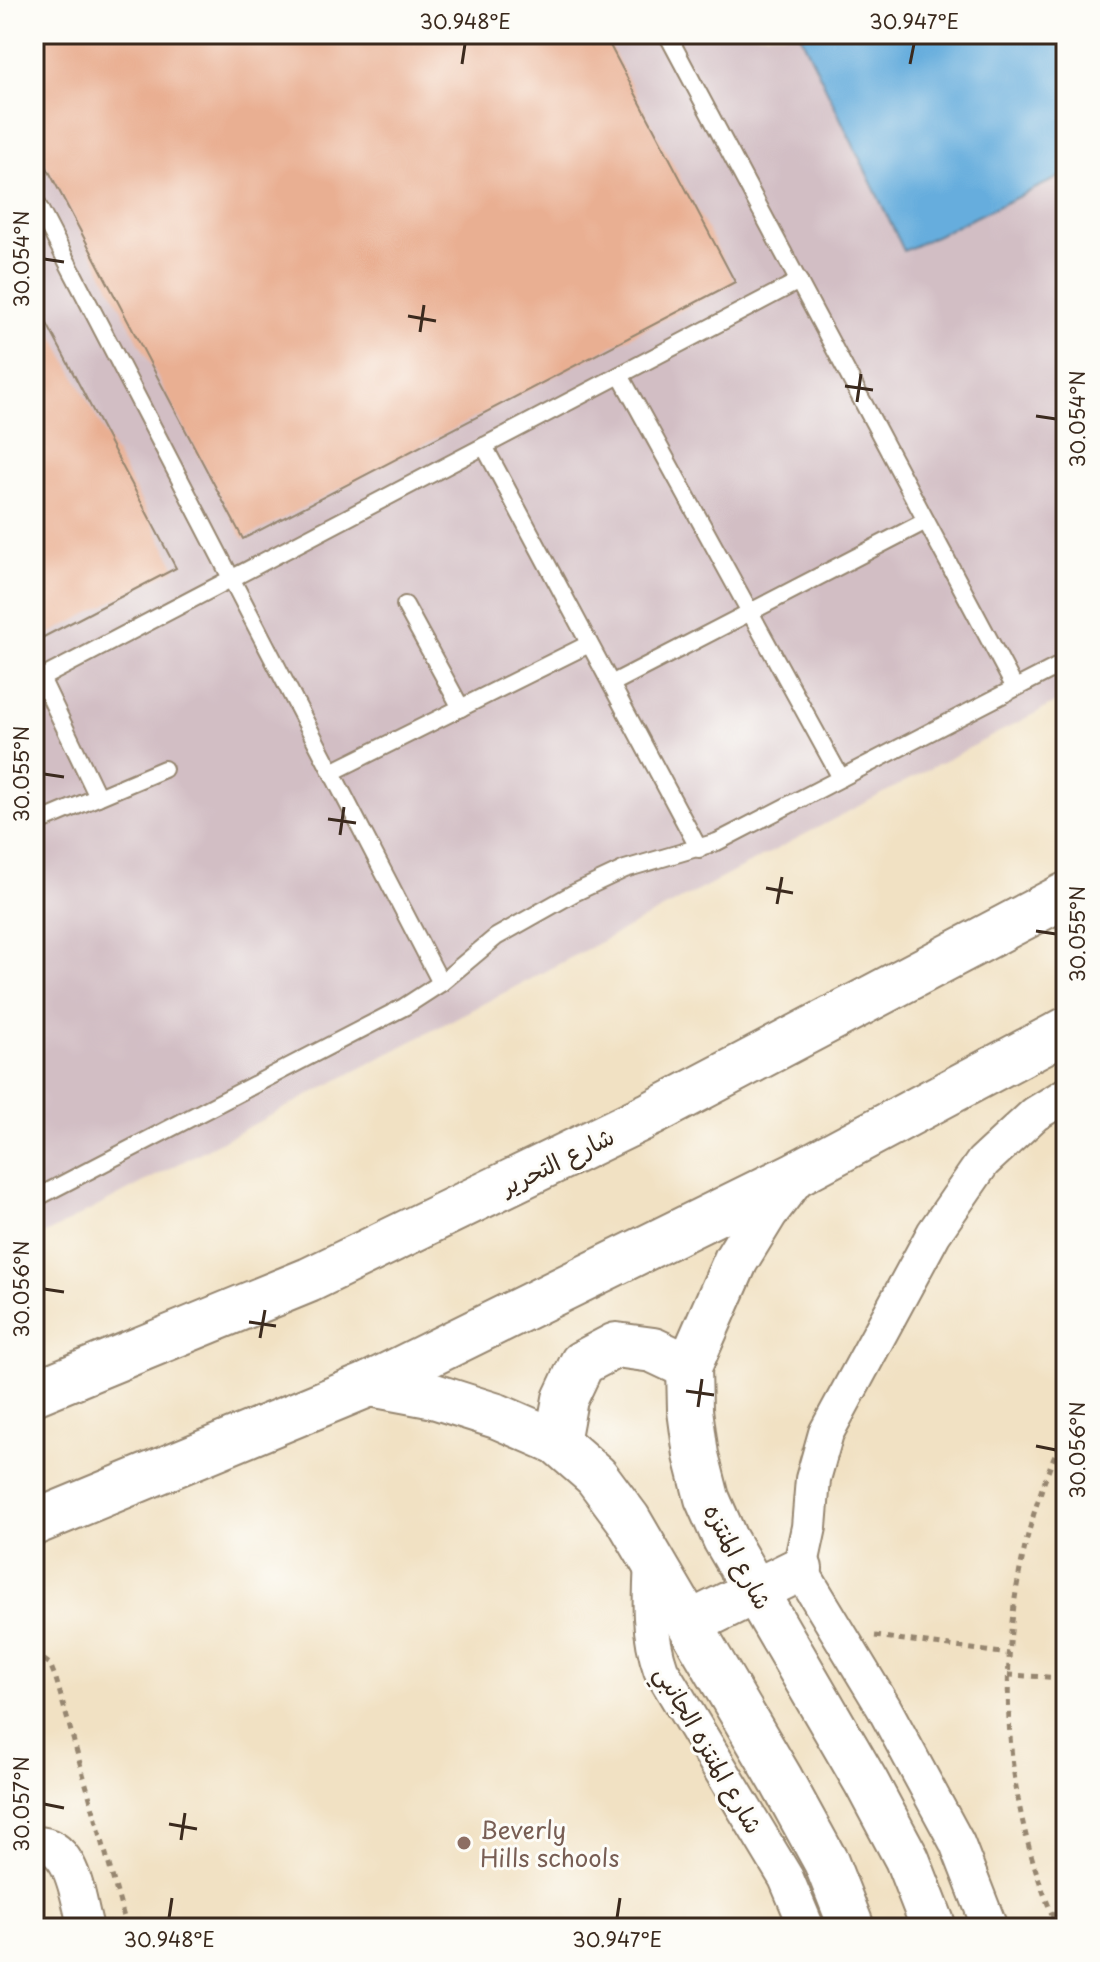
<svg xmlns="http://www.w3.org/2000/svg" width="1100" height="1962" viewBox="0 0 1100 1962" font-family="'Playpen Sans','Playpen Sans Arabic',sans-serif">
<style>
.industrial{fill:#d2bec4}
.water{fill:#66addd;stroke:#506c7e;stroke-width:2}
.building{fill:#e9af92}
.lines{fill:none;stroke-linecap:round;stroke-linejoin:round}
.lane-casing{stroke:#968670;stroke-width:20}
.street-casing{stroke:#968670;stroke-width:38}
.secondary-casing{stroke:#968670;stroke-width:48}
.path{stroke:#968670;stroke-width:5;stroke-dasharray:6 6;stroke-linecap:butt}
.lane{stroke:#fff;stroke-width:16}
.street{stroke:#fff;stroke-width:34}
.secondary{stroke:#fff;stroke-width:44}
.ticks{fill:none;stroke:#3b2a1e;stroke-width:3}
.education-dot{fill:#8d6e63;stroke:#fdfcf7;stroke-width:3}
.labels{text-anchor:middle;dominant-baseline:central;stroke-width:6;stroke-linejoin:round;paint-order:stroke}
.street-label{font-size:24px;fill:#3b2a1e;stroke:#fdfcf7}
.education-label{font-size:24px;fill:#785e54;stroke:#fdfcf7;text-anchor:start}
.neatline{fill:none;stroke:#3b2a1e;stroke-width:3}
.ticks-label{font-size:20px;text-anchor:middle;fill:#3b2a1e}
</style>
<rect width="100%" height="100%" fill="#fdfcf7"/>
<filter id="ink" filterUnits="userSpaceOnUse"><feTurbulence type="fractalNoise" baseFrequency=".0125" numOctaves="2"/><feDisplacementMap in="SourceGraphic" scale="16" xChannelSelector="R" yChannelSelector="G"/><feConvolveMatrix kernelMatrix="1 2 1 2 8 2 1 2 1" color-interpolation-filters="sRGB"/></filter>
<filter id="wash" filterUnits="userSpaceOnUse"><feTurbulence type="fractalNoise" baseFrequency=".006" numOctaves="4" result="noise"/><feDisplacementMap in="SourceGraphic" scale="32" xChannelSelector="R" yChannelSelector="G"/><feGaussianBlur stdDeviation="1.8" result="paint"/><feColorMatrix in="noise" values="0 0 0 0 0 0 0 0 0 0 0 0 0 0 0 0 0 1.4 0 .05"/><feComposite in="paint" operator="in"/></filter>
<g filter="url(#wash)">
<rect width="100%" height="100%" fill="#f1e1c3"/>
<path class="industrial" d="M34,34h1032v663l-1032,543z"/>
<path class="water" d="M800,34h266v140l-162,77z"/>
<g id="blocks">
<g class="building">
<path d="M34,34h570l131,248 -492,257 -209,-396z"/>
<path d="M34,299l142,269 -142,74z"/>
</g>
</g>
</g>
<g filter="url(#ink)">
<use href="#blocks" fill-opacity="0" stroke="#968670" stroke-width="2"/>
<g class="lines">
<defs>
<g id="lane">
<path d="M667,34l348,654"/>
<path d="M34,198l407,785"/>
<path d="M620,375l221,403"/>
<path d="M484,446l215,403"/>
<path d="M405,605l56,103"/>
<path d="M41,678l57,119"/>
<path d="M34,682l765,-401"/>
<path d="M611,684l315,-163"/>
<path d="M332,772l257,-128"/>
<path d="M46,819l118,-50"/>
<path d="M34,1199l370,-192 37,-24 55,-46 78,-44 51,-24 92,-27 349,-180"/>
</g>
<g id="street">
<path d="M652,1561c-2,39 -4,72 9,109l125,208 21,50"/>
<path d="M34,1844c40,-2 43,54 52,84"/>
<path d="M990,1928l-33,-85 -73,-135 -84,-139 9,-42 4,-48 13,-46 108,-200 49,-71 52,-48 31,-19"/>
</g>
<g id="secondary">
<path d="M790,1180l-24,31 -30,49 -47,107 1,43 6,45 11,43 18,41 141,243 41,77 27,69"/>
<path d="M370,1384l64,12 63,20 60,26 39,34 32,43 153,261 45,82 26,66"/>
<path d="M34,1393l275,-113 342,-166 415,-219"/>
<path d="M557,1442l8,-43 17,-36 34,-18 37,5 36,17"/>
<path d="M34,1523l336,-139 426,-210 270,-144"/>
<path d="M691,1623l109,-54"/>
</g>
</defs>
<use href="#lane" class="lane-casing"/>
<use href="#street" class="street-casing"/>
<use href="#secondary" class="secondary-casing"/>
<g class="path">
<path d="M875,1636l134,18"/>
<path d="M34,1653l16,11 6,15 71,249"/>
<path d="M1008,1675l58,3"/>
<path d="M1058,1928c-70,-155 -65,-345 8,-498"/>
</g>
<use href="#lane" class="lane"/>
<use href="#street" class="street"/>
<use href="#secondary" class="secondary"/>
</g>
</g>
<path class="ticks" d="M462,64l3,-20M910,64l4,-20M44,259l20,3M408,316l28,5M420,332l4,-27M845,386l28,4M857,402l4,-28M1036,416l20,3M44,774l20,3M328,819l28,4M340,835l4,-28M766,888l27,5M777,904l5,-27M1036,931l20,3M44,1289l20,3M249,1322l27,4M260,1338l5,-28M686,1391l28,4M698,1407l4,-28M1036,1446l20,4M44,1804l20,4M169,1824l28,5M181,1840l4,-27M169,1918l3,-20M617,1918l3,-20"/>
<circle class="education-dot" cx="464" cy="1843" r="8"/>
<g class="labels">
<g class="street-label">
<text transform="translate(557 1160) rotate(-26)">شارع التحرير</text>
<text transform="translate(739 1556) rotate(62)">شارع المنتزه</text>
<text transform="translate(710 1749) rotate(60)">شارع المنتزه الجانبي</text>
</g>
<g class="education-label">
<text x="480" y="1829">Beverly<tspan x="480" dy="28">Hills schools</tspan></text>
</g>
</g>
<rect width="1100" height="1962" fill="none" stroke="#fdfcf7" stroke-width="88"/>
<rect x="44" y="44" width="1012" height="1874" class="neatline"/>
<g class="ticks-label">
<text x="465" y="29">30.948°E</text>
<text x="914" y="29">30.947°E</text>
<text transform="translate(22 259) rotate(-90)" y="7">30.054°N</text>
<text transform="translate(1078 419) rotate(-90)" y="7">30.054°N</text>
<text transform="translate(22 774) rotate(-90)" y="7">30.055°N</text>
<text transform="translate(1078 934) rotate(-90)" y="7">30.055°N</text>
<text transform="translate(22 1289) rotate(-90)" y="7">30.056°N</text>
<text transform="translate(1078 1450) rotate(-90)" y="7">30.056°N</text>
<text transform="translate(22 1804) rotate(-90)" y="7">30.057°N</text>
<text x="169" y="1947">30.948°E</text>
<text x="617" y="1947">30.947°E</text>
</g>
</svg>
